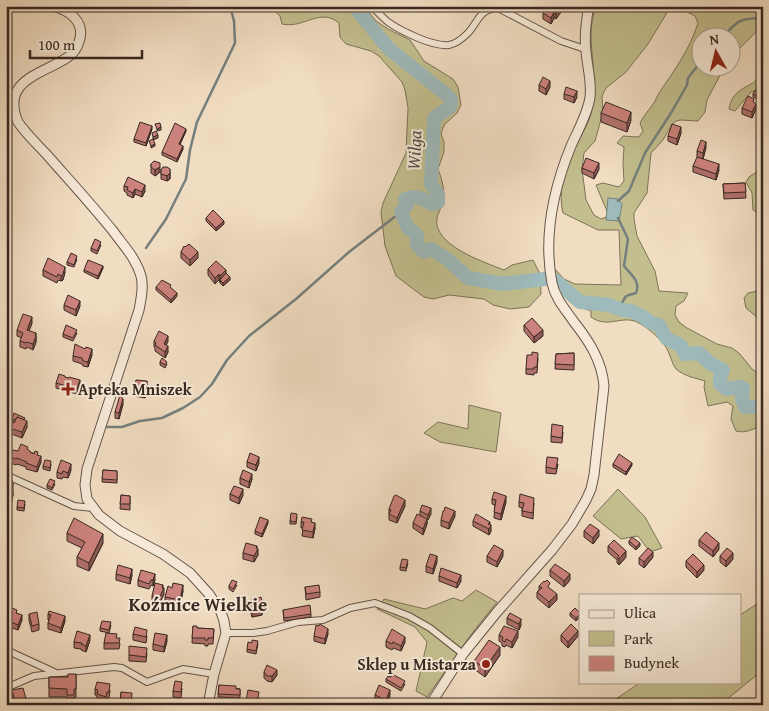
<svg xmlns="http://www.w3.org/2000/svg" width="769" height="711" viewBox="0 0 769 711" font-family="'Gentium Book Plus',serif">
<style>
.green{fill:#c2be8e;stroke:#7c7358}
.water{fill:#9ebabb;stroke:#75807e}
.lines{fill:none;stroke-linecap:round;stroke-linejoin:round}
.stream{stroke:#75807e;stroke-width:2.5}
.river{stroke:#9ebabb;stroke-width:14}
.minor-casing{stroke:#66554a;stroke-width:8}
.tertiary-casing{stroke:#66554a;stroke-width:11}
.minor{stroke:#f6e9d7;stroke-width:6}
.tertiary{stroke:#f6e9d7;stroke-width:9}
.wall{fill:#af706b;stroke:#372822}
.shaded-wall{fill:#8f5b57;stroke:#372822}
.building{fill:#cc827c;stroke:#372822}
.poi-dot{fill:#8f2418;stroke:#f6e9d7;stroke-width:2}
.labels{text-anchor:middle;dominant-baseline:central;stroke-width:4;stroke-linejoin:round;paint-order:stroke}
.poi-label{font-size:16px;font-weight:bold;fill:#372822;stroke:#f6e9d7;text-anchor:start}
.water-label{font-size:18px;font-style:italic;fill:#514c48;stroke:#f6e9d7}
.quarter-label{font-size:19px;font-weight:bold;fill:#372822;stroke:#f6e9d7}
</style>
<rect width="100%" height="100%" fill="#f1ddc2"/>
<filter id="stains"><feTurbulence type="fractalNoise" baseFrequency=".004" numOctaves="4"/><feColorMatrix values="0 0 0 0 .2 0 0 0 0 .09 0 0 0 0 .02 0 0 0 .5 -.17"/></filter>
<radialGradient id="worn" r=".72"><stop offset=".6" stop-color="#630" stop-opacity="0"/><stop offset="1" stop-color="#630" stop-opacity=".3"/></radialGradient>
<g class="green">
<path d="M204,6h160l12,15 12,8 22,11 14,21 29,18 5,8 3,18 -4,8 -13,12 -3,9 3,8v10l-6,17c4,10 8,24 4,34 -1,6 -4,10 -5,15 -5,27 47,44 67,52l8,-5 21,-5 7,14 1,20 -12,13 -19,2 -17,-4 -9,-6 -35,-4 -16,4 -9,-2 -28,-21 -11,-30 -4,-34 2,-9 23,-50 2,-45 -3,-18 -3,-8 -23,-26 -8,-5 -25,-7 -6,-7 -1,-14c-19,-16 -35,6 -57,1l-2,-8 -7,-6 -8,-2 -26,1z"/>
<path d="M595,6h76l-23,38 -22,28 -20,16 -4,8 1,16 -8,29 -11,12 -2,16 4,31 8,15 7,4 8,-3 -13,-31 7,-2 16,4 5,-6 -1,-17 1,-17 -7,-4 6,-7 16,1 4,-6 -3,-8c4,-8 9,-13 14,-20 2,-3 3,-7 5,-10 15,-22 31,-44 39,-70l-3,-7 -8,-4 -2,-6h78v19l-31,31v-18h-30v30h22l-17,32 -2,12 -7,9 -17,-1 -5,1 -4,3 -9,16 -12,13 -4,40 -13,20v6l3,17 18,35 4,20 29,2 -4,8 -8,5 -1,9 4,7 8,6 30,16 15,4 7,5 13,16 11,7v50c-10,2 -16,8 -27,5l-5,-12 2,-13 -6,-4 -19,4 -4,-19 1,-6c-10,-3 -21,-5 -29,-12 -4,-5 -5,-12 -8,-18 -4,-10 -21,-24 -31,-29 -16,-7 -29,7 -46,-5v-6c-5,-2 -7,-2 -12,-4 -16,-5 -23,-26 -26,-40l11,12 11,5 46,1 -2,-55h-21l-35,-17c-5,-21 1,-43 9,-63 5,-10 13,-19 17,-30 10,-27 2,-59 2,-87 0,-9 3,-18 4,-27z"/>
<path d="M763,75v14l-12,3 -16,19 -6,-2c3,-16 11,-19 24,-26 4,-3 5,-6 10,-8z"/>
<path d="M763,168v44l-5,1 -5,-3 -1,-17 -6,-11 3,-5z"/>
<path d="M763,290v32l-17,-14 -2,-10 4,-5z"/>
<path d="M469,405l32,8 -5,39 -56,-10 -16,-9 14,-11 30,7z"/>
<path d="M618,489l27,28 17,31 -12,4 -12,-16 -17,3 -28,-23z"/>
<path d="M476,590l21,12 -27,34 -43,61 -11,-6 11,-49 -12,-15 -38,-18 7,-10 41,10 28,-11 9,3z"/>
<path d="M763,600v70l-43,35h-113l34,-23h99v-67z"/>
</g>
<path class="water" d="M608,198l10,1 4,5 -3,17 -13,-1z"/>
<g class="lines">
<g class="stream">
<path d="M722,38c15,-17 17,-20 41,-20"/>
<path d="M618,201l11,-10 16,-38 26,-40 16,-28 1,-7 14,-18"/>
<path d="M146,248l20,-29 20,-40 4,-29 7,-28 38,-79 -1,-22 -4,-15"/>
<path d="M613,306l9,-3c5,-10 5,-7 14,-10 5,-12 -5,-18 -12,-27l4,-27 -10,-21"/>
<path d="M106,427h16l18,-6 22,-3 21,-10 17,-11 12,-13 15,-24 22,-24 47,-37 53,-47 52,-40"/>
</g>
<g class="river">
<path d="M354,6l34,42 60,48 3,4 -1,7 -16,11 -3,66 7,10v8l-6,2c-10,-6 -16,-9 -27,-5l2,6 -6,7 7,16 9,7v10l7,7 7,-3 16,10 21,19 35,6 42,-5"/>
<path d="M556,281l24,21 29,3 13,5 9,1 11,5 9,7 8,2 7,13 15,8 4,8 14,-1 12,11 12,6 -3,8v6l7,5 12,-2 4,1 -1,11 3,8h18"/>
</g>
<defs>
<g id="minor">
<path d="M371,6c6,5 11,11 17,16 13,9 45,25 61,23 6,-1 14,-7 19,-12 11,-12 11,-24 30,-25l63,33 24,8"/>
<path d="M6,475l68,31 19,2"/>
<path d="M226,633h27l14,-2 31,-9 25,-2 27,-12 25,-5 34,13 21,12 33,26"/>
<path d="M6,650l48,22"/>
<path d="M6,688l28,-12 80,-9 8,1 25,14 36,-13 31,5"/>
</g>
<g id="tertiary">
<path d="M51,6c18,3 35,16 28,36 -2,6 -6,12 -11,15 -24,17 -68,22 -50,65 8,12 20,23 30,34 22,25 44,49 65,75 10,14 23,27 28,45 3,11 0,23 -2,34l-52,159 -2,16 2,14 12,16 21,16 43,23 27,19 19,21 12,18 3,9 2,12 -12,41 -6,31"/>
<path d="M430,705l33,-51 34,-42 55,-62 20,-26 14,-24 5,-11 3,-14 10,-89c-2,-25 -15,-45 -30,-64 -9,-13 -19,-24 -22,-39 -9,-47 1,-93 19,-137 7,-16 17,-33 19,-49 2,-15 -3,-31 -4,-46 -2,-15 0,-30 3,-45"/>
</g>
</defs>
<use href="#minor" class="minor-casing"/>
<use href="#tertiary" class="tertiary-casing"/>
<use href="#minor" class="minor"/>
<use href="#tertiary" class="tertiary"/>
</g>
<g class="wall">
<path d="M561,12l-5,7 -2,-1 -3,6 -8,-5v-6z"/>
<path d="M539,85l11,2 -4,8 -7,-4z"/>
<path d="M763,93v8l-10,-4v-3z"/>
<path d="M564,94l13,3 -3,6 -10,-4z"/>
<path d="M742,108l14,1 -4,9 -10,-4z"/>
<path d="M601,113l30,7 -4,12 -26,-10z"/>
<path d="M152,129l-6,17 -12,-4v-3z"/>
<path d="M186,131l-6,13 3,5 -6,13 -15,-7v-3z"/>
<path d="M681,133l-4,12 -9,-4v-5z"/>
<path d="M706,147l-3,12 -6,-2v-6z"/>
<path d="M151,164l9,8 -5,4 -4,-3z"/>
<path d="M693,166l26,4 -3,10 -23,-8z"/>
<path d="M582,168l17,1 -5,10 -12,-6z"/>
<path d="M170,169v10l-3,2 -6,-2v-9z"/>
<path d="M745,183l1,15 -22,1 -1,-15z"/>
<path d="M124,186l21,5 -3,6 -7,-3 -2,4 -6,-3v-2l-3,-2z"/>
<path d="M206,218l18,6 -8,7 -10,-10z"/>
<path d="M101,245l-4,9 -6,-3v-3z"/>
<path d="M181,252l17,6 -8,8 -9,-8z"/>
<path d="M77,259l-3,8 -7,-2v-3z"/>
<path d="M103,268l-5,11 -14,-7v-2z"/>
<path d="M208,269l18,4 4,7 -7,6 -3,-3 -1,-3 -4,4 -7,-9z"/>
<path d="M43,270l22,2 -2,8 -2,1 -3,-1 -1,3 -14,-7z"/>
<path d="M156,287l15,1 6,8 -6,7 -15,-13z"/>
<path d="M64,305l16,1 -4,10 -12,-6z"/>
<path d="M32,323l-3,8 7,5v6l-3,8 -6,-3 -1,2 -6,-2v-6l2,-3 -5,-2v-6z"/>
<path d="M524,325l19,11 -9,7 -10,-12z"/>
<path d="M77,333l-4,8 -10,-4v-3z"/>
<path d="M154,341h14l-2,4 2,7 -3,6 -10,-7v-3l-1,-1z"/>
<path d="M574,353v17l-19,-1 1,-15z"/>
<path d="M92,355l-4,12 -5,-1 -1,-2 -9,-3v-5z"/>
<path d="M538,358l-1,15h-3v2l-8,-1v-5z"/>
<path d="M160,362l7,2 -2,4 -5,-3z"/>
<path d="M65,377l15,8 -3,9 -21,-6v-5z"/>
<path d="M147,387l-2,11 -11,-2v-6z"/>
<path d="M123,404l-4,15 -4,-1v-6z"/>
<path d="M12,419l13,2 2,6 -5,11 -13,-5v-10l5,-1 -2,-1z"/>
<path d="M563,432l-1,11 -11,-1v-6z"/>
<path d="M28,450l2,2 8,3 3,7 -4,10 -11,-3v-2l-9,-3 -1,1 -6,-2v-6l8,-6z"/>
<path d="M247,462l12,1 -3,8 -9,-4z"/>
<path d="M51,464l-1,7 -7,-2v-3z"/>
<path d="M558,464l-2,10 -10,-1v-6z"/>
<path d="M613,464l19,1 -6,10 -13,-8z"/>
<path d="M71,470l-3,8 -5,-1 -1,2 -5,-1v-6z"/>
<path d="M103,470l14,1v12l-15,-1z"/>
<path d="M6,477l6,6 1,12 -6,32h-1z"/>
<path d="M240,478l12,1 -3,9 -9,-4z"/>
<path d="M55,484l-3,6 -5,-2v-3z"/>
<path d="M230,494l13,1 -4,9 -9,-4z"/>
<path d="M121,495l9,1v14l-10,-1z"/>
<path d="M492,499l14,3 -5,18 -7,-2 1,-13 -3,-1z"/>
<path d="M519,502l15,1 -1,16 -11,-3v-8l-3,-1z"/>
<path d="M25,504l-1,7 -7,-1v-3z"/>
<path d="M405,506l-8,17 -8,-3v-11z"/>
<path d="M420,511l11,3 -4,6v4l-4,11 -10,-7v-5l7,-8z"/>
<path d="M455,516l-6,13 -8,-3v-6z"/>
<path d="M297,517l-1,7h-6v-3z"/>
<path d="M473,521l17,4 1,6 -2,4 -16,-9z"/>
<path d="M301,522h11l3,6 -2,10 -11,-2 1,-8h-2z"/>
<path d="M268,523l-6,14 -7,-3v-3z"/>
<path d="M584,531l15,5 -6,8 -9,-7z"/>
<path d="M67,533l36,10 -14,28 -12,-5v-9l5,-9 -15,-7z"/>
<path d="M699,540l20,9 -6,8 -14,-11z"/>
<path d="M629,541l11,5 -4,4 -7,-6z"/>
<path d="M608,546l18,11 -7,8 -2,-2v-3l-9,-8z"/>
<path d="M257,549l1,6 -4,7 -11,-3v-6z"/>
<path d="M487,556h16l-6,11 -10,-5z"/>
<path d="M720,556l13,3 -7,8 -6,-5z"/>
<path d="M653,557l-9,11 -5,-4v-6z"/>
<path d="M686,561l18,9 -7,8 -11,-11z"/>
<path d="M437,562l-4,12 -7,-2v-6z"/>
<path d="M408,563l-2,8 -6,-1v-3z"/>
<path d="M550,570l20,10 -6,7 -14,-11z"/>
<path d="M116,574l16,1 -2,9 -14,-4z"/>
<path d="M439,576l22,5 -4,7 -18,-7z"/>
<path d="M138,580h17l-2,6 -2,-1 -2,4 -11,-3z"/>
<path d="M237,585l-4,7 -4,-3v-3z"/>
<path d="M539,586l11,3 7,11 -8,8 -12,-10v-6l2,-2z"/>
<path d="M305,587l15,5v5l-14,3z"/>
<path d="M172,588l11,3 -3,15 -15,-3v-6z"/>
<path d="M164,594l-5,10 -7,-2v-6z"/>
<path d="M249,601l14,9h-1v5l-10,2 -3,-11z"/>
<path d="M283,610l28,4v3l-27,4z"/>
<path d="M6,612l11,1 5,7 -4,10 -12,-4z"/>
<path d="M570,613l10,1v3l-4,4 -6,-5z"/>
<path d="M29,614l10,10v6l-7,2 -3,-12z"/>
<path d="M48,614l17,7 -4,12 -13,-4v-6l1,-3h-1z"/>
<path d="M507,618l14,7 -2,5 -12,-6z"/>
<path d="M111,625l-2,8 -9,-2v-3z"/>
<path d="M193,626l4,2 17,1 -1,15h-5v2h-3v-2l-13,-1z"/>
<path d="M133,634l14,2 -1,7 -13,-3z"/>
<path d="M328,634l-3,10 -11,-3v-5z"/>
<path d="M499,635l19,2 -6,11 -6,-3 -1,2 -3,-1v-3l-3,-2z"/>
<path d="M561,635l17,1 -10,12 -7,-7z"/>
<path d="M117,638l3,6 -1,5h-15v-6z"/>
<path d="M90,640l-4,12 -5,-2v-1l-7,-1v-6z"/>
<path d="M167,641l-3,11 -11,-2v-6z"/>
<path d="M386,641l19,1 -4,9 -8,-3 -1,2 -6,-3z"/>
<path d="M258,644l-2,10 -9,-2v-3z"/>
<path d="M147,653l-1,9 -17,-1v-6z"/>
<path d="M500,655l-15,22 -11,-8v-8z"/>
<path d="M264,672l13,3 -5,7 -5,-1 -3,-3z"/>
<path d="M76,674v23h-2v7h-7v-7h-18v-20h19z"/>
<path d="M386,679l19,5 -4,7 -15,-9z"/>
<path d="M219,685l21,4v9l-22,-1z"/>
<path d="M182,688l-1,10 -8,-1v-6z"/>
<path d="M95,689l15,1 -1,8h-2l-1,5 -9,-3v-4l-2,-1z"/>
<path d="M12,690l14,14 -12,1 -2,-9z"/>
<path d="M121,692l11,7v6h-12z"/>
<path d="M375,695l15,1 -4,9h-2l-9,-4z"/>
<path d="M259,698l-1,7h-12v-4z"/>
</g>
<g class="shaded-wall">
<path d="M561,7v5l-5,7v-5z"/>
<path d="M554,12v6l-3,6v-6z"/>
<path d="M550,81v6l-4,8v-6z"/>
<path d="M577,91v6l-3,6v-6z"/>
<path d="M756,104v5l-4,9v-6z"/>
<path d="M631,112v8l-4,12v-9z"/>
<path d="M152,126v3l-6,17v-3z"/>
<path d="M161,127v3l-4,1v-2z"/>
<path d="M681,127v6l-4,12v-6z"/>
<path d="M186,129v2l-7,16v-3z"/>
<path d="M158,135v3l-5,2v-3z"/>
<path d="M706,142v5l-3,12v-6z"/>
<path d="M155,144v2l-4,2v-2z"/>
<path d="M183,146v3l-6,13v-3z"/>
<path d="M599,163v6l-5,10v-6z"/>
<path d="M719,164v6l-3,10v-6z"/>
<path d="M160,167v5l-5,4v-6z"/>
<path d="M170,173v6l-3,2v-5z"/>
<path d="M145,185v6l-3,6v-5z"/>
<path d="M135,189v5l-2,4v-5z"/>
<path d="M224,221v3l-8,7v-3z"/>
<path d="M198,252v6l-8,8v-6z"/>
<path d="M103,266v2l-5,11v-3z"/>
<path d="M65,267v5l-2,8 -2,1v-5z"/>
<path d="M226,270v6l-6,6v-6z"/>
<path d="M219,274v6l-4,4v-6z"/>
<path d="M230,277v3l-7,6v-3z"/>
<path d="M177,293v3l-6,7v-3z"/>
<path d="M80,301v5l-4,10v-6z"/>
<path d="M32,317v6l-5,13v-6z"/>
<path d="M543,330v6l-9,7v-6z"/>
<path d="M36,333v9l-3,8v-6z"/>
<path d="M168,336v5l-4,9v-6z"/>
<path d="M168,346v6l-3,6v-6z"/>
<path d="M92,349v6l-4,12v-5z"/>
<path d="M80,380v5l-3,9v-5z"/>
<path d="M147,381v6l-2,11v-6z"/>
<path d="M123,399v5l-4,15v-6z"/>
<path d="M27,421v6l-5,11v-6z"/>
<path d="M41,456v6l-4,10v-5z"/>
<path d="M259,457v6l-3,8v-6z"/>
<path d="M632,463v2l-6,10v-3z"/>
<path d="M71,464v6l-3,8v-5z"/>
<path d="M252,474v5l-3,9v-6z"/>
<path d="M12,480v8l1,-5v12l-6,32v-11z"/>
<path d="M243,489v6l-4,9v-6z"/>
<path d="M506,496v6l-5,18v-6z"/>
<path d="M405,500v6l-8,17v-5z"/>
<path d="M431,508v6l-3,6v-5z"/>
<path d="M455,511v5l-6,13v-6z"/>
<path d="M427,519v5l-4,11v-6z"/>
<path d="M268,520v3l-6,14v-3z"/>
<path d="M490,522v5l1,-2v6l-2,4 -1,-11z"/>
<path d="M315,523v5l-2,10v-6z"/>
<path d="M599,530v6l-6,8v-6z"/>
<path d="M103,534v9l-14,28v-8z"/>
<path d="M640,543v3l-4,4v-3z"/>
<path d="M719,543v6l-6,8v-6z"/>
<path d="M257,546v5l1,-2v6l-4,7v-6z"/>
<path d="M503,550v6l-6,11v-5z"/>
<path d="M626,551v6l-7,8v-6z"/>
<path d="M653,552v5l-9,11v-6z"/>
<path d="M733,553v6l-7,8v-6z"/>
<path d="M437,556v6l-4,12v-5z"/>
<path d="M704,565v5l-7,8v-6z"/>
<path d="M132,569v6l-2,9v-6z"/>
<path d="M155,574v6l-2,6v-6z"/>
<path d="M570,574v6l-6,7v-6z"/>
<path d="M461,575v6l-4,7v-5z"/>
<path d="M163,585v5l1,-2v6l-5,10v-6z"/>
<path d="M183,585v6l-3,15v-6z"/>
<path d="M557,594v6l-8,8v-6z"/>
<path d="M263,604l-1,11 -10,2v-6z"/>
<path d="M580,614v3l-4,4v-3z"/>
<path d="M22,615v5l-4,10v-5z"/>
<path d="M65,616v5l-4,12v-5z"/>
<path d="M521,619v6l-2,5v-6z"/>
<path d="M328,629v5l-3,10v-5z"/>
<path d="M518,631v6l-6,11v-6z"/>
<path d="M578,631v5l-10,12v-6z"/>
<path d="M90,635v5l-4,12v-6z"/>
<path d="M167,635v6l-3,11v-5z"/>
<path d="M405,637v5l-4,9v-5z"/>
<path d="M500,647v8l-15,22v-9z"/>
<path d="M277,670v5l-5,7v-6z"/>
<path d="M390,690v6l-4,9v-5z"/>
<path d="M26,699v5l-11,1v-4z"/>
</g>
<g class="building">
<path d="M547,6h13l1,1 -5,7 -2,-2 -3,6 -8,-5z"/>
<path d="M543,77l7,4 -4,8 -7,-4z"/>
<path d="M566,87l11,4 -3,6 -10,-3z"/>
<path d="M755,90l8,3v6l-10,-5z"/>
<path d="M748,96l6,3 -1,3 3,2 -4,8 -10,-4z"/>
<path d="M606,102l25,10 -4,11 -26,-10z"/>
<path d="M140,122l12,4 -6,17 -12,-4z"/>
<path d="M160,123l1,4 -4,2 -2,-5z"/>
<path d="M175,123l11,6 -7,15 4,2 -6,13 -15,-7z"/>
<path d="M672,124l9,3 -4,12 -9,-3z"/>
<path d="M156,131l2,4 -5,2 -1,-4z"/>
<path d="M153,139l2,5 -4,2 -2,-5z"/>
<path d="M701,140l5,2 -3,11 -6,-2z"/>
<path d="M697,157l22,7 -3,10 -23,-8z"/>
<path d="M586,158l13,5 -5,10 -12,-5z"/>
<path d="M154,161l6,2v4l-5,3 -4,-3v-3z"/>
<path d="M163,167h4l3,2v4l-3,3 -6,-2v-4z"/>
<path d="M128,177l17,8 -3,7 -7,-3 -2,4 -6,-3 1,-3 -4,-1z"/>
<path d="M745,183l1,9 -22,1 -1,-9z"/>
<path d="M213,210l11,11 -8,7 -10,-10z"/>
<path d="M95,239l6,3 -4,9 -6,-3z"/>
<path d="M189,244l9,8 -8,8 -9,-8 3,-6 1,1z"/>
<path d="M71,253l6,3 -3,9 -7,-3z"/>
<path d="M48,258l17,9 -2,7 -2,2 -3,-2 -1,3 -14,-7z"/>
<path d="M88,260l15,6 -5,10 -14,-6z"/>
<path d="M216,261l10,9 -6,6 -1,-2 -4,4 -7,-9z"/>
<path d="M226,273l4,4 -7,6 -3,-3z"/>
<path d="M162,280l9,5 -1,2 7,6 -6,7 -15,-13z"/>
<path d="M68,295l12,6 -4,9 -12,-5z"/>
<path d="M23,314l9,3 -5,13 9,3 -1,2 1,1 -3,8 -6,-2 -1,1 -6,-2 3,-8 -6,-3z"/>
<path d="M532,318l11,12 -9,7 -10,-12z"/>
<path d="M66,325l11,5 -4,8 -10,-4z"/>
<path d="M159,331l9,5 -4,8 4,2 -3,6 -10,-7 1,-2 -2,-2z"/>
<path d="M75,344l10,5 1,-2 6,2 -4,13 -5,-1 -1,-3 -9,-2z"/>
<path d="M532,352l6,1 -1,14h-3v2h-8l1,-14h5z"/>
<path d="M574,353v12l-19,-1 1,-10z"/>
<path d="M162,358l5,4 -2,3 -5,-3z"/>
<path d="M59,374l6,2v1l4,1v-1l11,3 -3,9 -21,-6z"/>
<path d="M136,380l11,1 -2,11 -11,-2z"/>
<path d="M120,395l3,4 -4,14 -4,-1z"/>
<path d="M14,413l11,5 -1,2 -7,-3 -2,3 -3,-1z"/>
<path d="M17,417l10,4 -5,11 -13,-4 2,-4 -2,-1v-2l5,2z"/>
<path d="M552,424l11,2 -1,12 -11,-2z"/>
<path d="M21,444l7,3 -1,2 3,2v1l4,2 1,-3 3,1 -1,3 4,1 -4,11 -11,-4 1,-1 -10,-4 -1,1 -6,-2 3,-7 5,1z"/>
<path d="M250,453l9,4 -3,8 -9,-3z"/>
<path d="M619,454l13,9 -6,9 -13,-8z"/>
<path d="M547,457l11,1 -2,11 -10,-2z"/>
<path d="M45,460l6,1 -1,7 -7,-2z"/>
<path d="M61,460l10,4 -3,9 -5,-2 -1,3 -5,-2z"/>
<path d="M103,470l14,1v9l-15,-1z"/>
<path d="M243,470l9,4 -3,8 -9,-4z"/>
<path d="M6,477l3,1v2h3v3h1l-6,33 -1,-1z"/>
<path d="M50,479l5,2 -3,7 -5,-3z"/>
<path d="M234,486l9,3 -4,9 -9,-4z"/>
<path d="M494,492l12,4 -5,18 -7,-2 2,-12 -4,-1z"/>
<path d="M520,494l14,4 -1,15 -11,-2 2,-8 -5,-1z"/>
<path d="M121,495l9,1v8h-10z"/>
<path d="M396,495l9,5 -8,18 -8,-4 2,-4 -2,-1 5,-13z"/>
<path d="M18,500l7,1 -1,7 -7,-1z"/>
<path d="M422,505l9,3 -3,7 -8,-4z"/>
<path d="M445,507l10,4 -6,12 -8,-3 2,-9h1z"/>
<path d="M291,513l6,1 -1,8 -6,-1z"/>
<path d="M417,514l10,5 -4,10 -10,-6z"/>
<path d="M476,514l14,8 -2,2 3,1 -2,4 -16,-8z"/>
<path d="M260,517l8,3 -6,14 -7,-3z"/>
<path d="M302,517l10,2 -1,3 4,1 -2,9 -11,-2 2,-8h-3z"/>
<path d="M74,518l29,16 -14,29 -12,-6 8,-15 -18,-9z"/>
<path d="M590,524l9,6 -6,8 -9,-7z"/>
<path d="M706,532l13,11 -6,8 -14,-11z"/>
<path d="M632,537l8,6 -4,4 -7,-6z"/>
<path d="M614,540l12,11 -7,8 -2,-1 2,-2 -11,-10z"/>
<path d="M246,543l11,3 -1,2 2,1 -4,7 -11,-3z"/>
<path d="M494,545l9,5 -6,12 -10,-6z"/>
<path d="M648,548l5,4 -9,10 -5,-4z"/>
<path d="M727,548l6,5 -7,8 -6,-5z"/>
<path d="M430,554l7,2 -4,13 -7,-3z"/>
<path d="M693,554l11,11 -7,7 -11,-11z"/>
<path d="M402,559l6,1 -2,8 -6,-1z"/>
<path d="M555,564l15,10 -6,7 -14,-11z"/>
<path d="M118,565l14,4 -2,9 -14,-4z"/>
<path d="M441,568l20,7 -4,8 -18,-7z"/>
<path d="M141,570l14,4 -2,6h-2l-2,4 -11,-4z"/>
<path d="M232,580l5,2 -4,7 -4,-3z"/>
<path d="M547,580l3,3 -2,4 9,7 -8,8 -12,-10 5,-4 -3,-2 5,-5 1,1z"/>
<path d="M155,583l8,2 -1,3h2l-5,10 -7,-2z"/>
<path d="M173,583l10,2 -3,15 -15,-3 3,-11 4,2z"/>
<path d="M319,585l1,7 -14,2 -1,-7z"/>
<path d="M261,597l2,7 -2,1 1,4 -10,2 -3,-10z"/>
<path d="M310,605l1,9 -27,4 -1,-8z"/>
<path d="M12,608l5,2 -1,3 6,2 -4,10 -12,-5 1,-10 4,2z"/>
<path d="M575,608l5,5v1l-4,4 -6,-5z"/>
<path d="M49,611l16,5 -4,12 -13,-5 3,-8 -3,-1z"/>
<path d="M37,612l2,12 -7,2 -3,-12z"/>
<path d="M510,613l11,6 -2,5 -12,-6z"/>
<path d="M102,621l9,1 -2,8 -9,-2z"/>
<path d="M320,624l8,5 -3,10 -11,-3 2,-11 3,1z"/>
<path d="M571,624l7,7 -10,11 -7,-7z"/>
<path d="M193,626h4v2l17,1 -1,9h-5v2h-3v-2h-13z"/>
<path d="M504,626l14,5 -6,11 -6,-3 -1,3 -3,-2 1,-3 -4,-2z"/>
<path d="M135,627l12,3 -1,7 -13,-3z"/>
<path d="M392,629l13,8 -4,9 -8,-4 -1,2 -6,-3z"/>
<path d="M77,631l13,4 -4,11 -5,-2 1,-1 -8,-1z"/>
<path d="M106,633l11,1 -1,4h4l-1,5h-15z"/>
<path d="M155,633l12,2 -3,12 -11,-3z"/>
<path d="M252,640l6,1 -2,10 -9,-2 1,-7 4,1z"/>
<path d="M489,640l11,7 -15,21 -11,-7z"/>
<path d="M129,646l18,2 -1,9 -17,-2z"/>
<path d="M267,665l10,5 -5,6h-5l-3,-4z"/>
<path d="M68,674h8v15h-2v6h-7v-6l-18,-1v-11h19z"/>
<path d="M392,674l13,7 -4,7 -15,-9 2,-3 3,1z"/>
<path d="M175,681l7,1 -1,10 -8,-1z"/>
<path d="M97,682l13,2 -1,8h-2l-1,5 -9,-3 1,-4 -3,-1z"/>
<path d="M219,685l17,1v3h4v6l-22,-1z"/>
<path d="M379,685l11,5 -4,10 -11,-5z"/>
<path d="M23,688l3,11 -11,2 -3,-11z"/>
<path d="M248,690l11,2 -2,11 -11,-2z"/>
<path d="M121,692l11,1 -1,11 -11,-1z"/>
<path d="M9,698l2,7h-5v-6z"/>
<path d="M170,700l10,2v3h-11z"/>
</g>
<g class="poi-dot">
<path d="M65.5 381.5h5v5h5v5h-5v5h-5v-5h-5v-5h5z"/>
<circle cx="486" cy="664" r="5"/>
</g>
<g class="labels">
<g class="poi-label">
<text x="78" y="389">Apteka Mniszek</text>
<text x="476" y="664" text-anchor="end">Sklep u Mistarza</text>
</g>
<g class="water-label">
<text transform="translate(414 150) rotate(-87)">Wilga</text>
</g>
<g class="quarter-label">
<text x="198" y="604">Koźmice Wielkie</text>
</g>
</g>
<rect width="769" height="711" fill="none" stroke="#f1ddc2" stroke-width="25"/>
<rect x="8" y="8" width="754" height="696" fill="none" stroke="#372822" stroke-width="2.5"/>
<rect x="12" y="12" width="744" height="686" fill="none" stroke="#372822"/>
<rect x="579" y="594" width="162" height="90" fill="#f6e9d7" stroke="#aa9c8f"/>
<rect x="589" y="610" width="25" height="8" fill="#f6e9d7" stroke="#aa9c8f"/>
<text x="624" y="618" font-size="15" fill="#372822">Ulica</text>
<rect x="589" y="631" width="25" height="15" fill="#c2be8e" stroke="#aa9c8f"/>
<text x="624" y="644" font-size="15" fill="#372822">Park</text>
<rect x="589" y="656" width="25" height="15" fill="#cc827c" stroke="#aa9c8f"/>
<text x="624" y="668" font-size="15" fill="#372822">Budynek</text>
<g transform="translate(716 52) rotate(352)"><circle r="24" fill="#f6e9d7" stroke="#aa9c8f"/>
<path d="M0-4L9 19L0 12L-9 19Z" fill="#8f2418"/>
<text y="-8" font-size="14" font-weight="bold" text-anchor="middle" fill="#372822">N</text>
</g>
<path d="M30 50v8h112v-8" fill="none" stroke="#372822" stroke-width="2.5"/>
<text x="38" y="50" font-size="15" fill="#372822" stroke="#f6e9d7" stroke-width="4" paint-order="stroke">100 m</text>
<rect width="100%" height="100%" filter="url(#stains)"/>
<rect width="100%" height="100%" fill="url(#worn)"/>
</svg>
